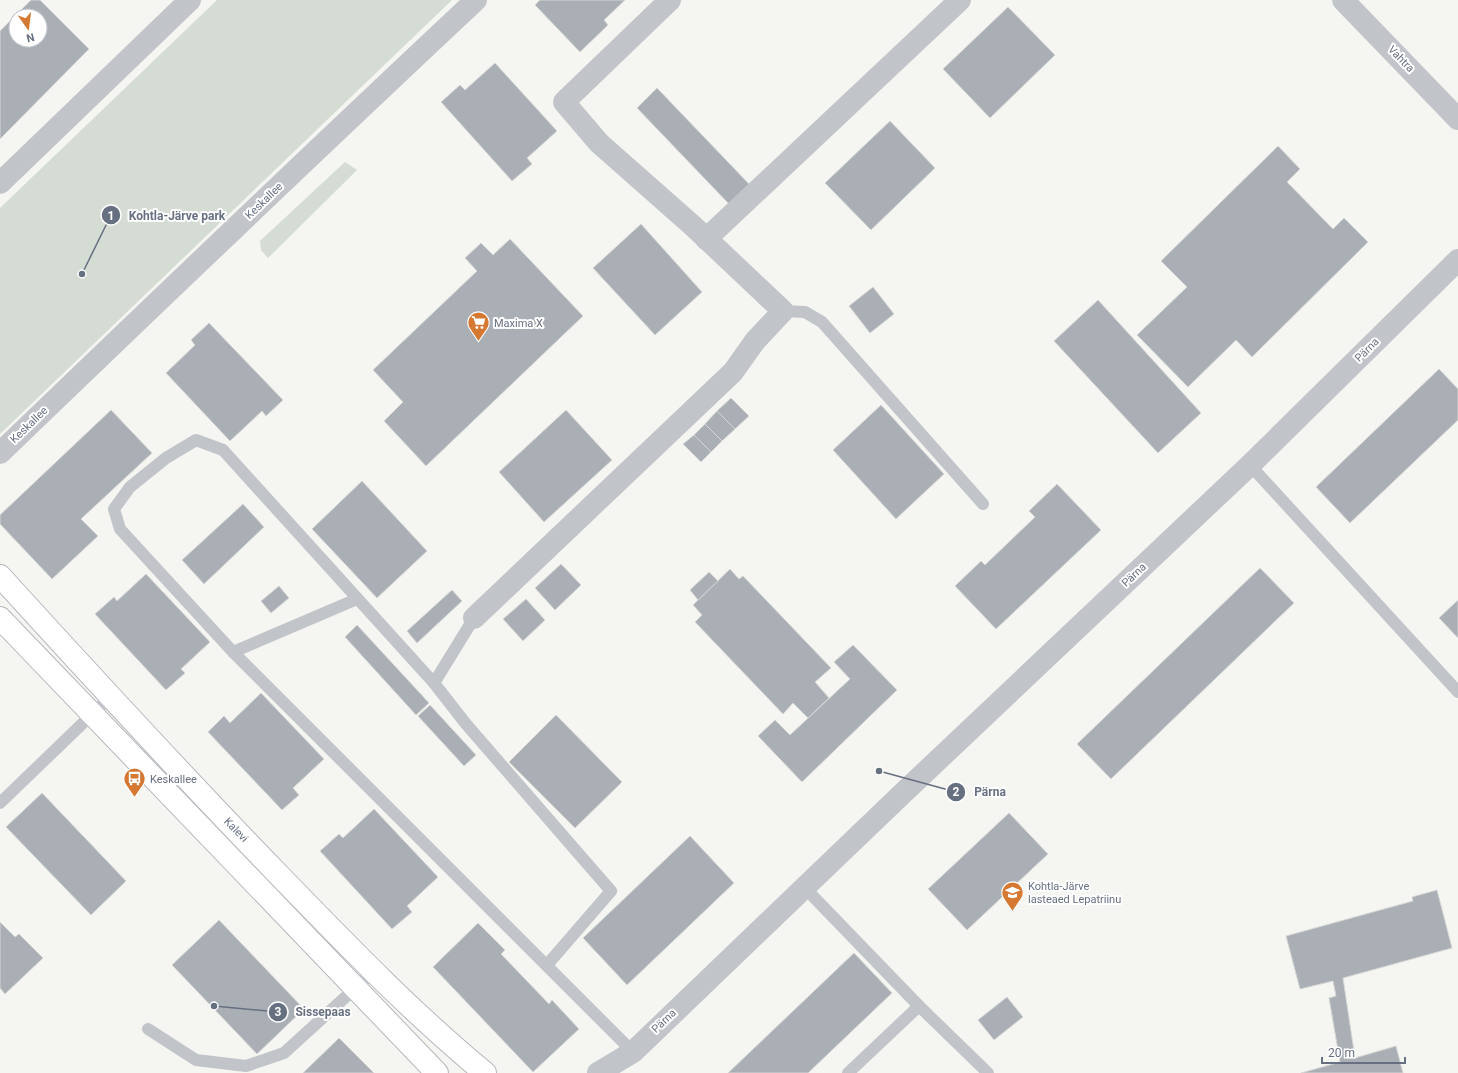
<svg xmlns="http://www.w3.org/2000/svg" width="1458" height="1073" viewBox="0 0 1458 1073" font-family="Roboto,sans-serif">
<style>
.green{fill:#d5dcd4}
.building{fill:#aaafb6;stroke:#d6d7d5;fill-rule:evenodd}
.lines{fill:none;stroke-linecap:round;stroke-linejoin:round}
.secondary-casing{stroke:#b4b7bc;stroke-width:24}
.lane{stroke:#c1c4c8;stroke-width:12}
.street{stroke:#c1c4c8;stroke-width:22}
.secondary{stroke:#fff;stroke-width:22}
.labels{text-anchor:middle;dominant-baseline:central;stroke-width:4;stroke-linejoin:round;paint-order:stroke}
.street-label{font-size:11px;fill:#677081;stroke:#fff}
.poi-label{font-size:11px;fill:#677081;stroke:#fff;text-anchor:start}
.leader{fill:none;stroke:#677081;stroke-width:1.5}
.callout-dot{fill:#677081;stroke:#fff;stroke-width:1.5}
.mark-label{font-size:12px;text-anchor:middle;font-weight:bold;fill:#fff}
.callout-label{font-size:12px;text-anchor:middle;font-weight:bold;fill:#677081;stroke:#fff;stroke-width:4;stroke-linejoin:round;paint-order:stroke}
</style>
<rect width="100%" height="100%" fill="#f5f5f2"/>
<g class="green">
<path d="M217,0h235l-452,434v-226z"/>
<path d="M345,162l12,8 -89,88 -7,-8 -1,-9z"/>
</g>
<g class="building">
<path d="M31,0h9l49,49 -89,90v-108zM16,16h24v24h-24z"/>
<path d="M540,0h85l-21,20 4,5 -28,27 -45,-47z"/>
<path d="M1008,7l47,48 -65,63 -47,-49z"/>
<path d="M495,63l62,68 -30,27 5,6 -20,17 -71,-79 19,-17 5,5z"/>
<path d="M657,88l92,96 -20,20 -92,-96z"/>
<path d="M890,121l45,47 -64,62 -46,-47z"/>
<path d="M1278,146l22,23 -13,13 46,47 11,-11 24,24 -116,115 -16,-17 -48,47 -51,-52 50,-48 -26,-26z"/>
<path d="M641,224l61,68 -47,43 -62,-67z"/>
<path d="M510,239l73,77 -157,150 -42,-45 19,-19 -30,-32 104,-99 -12,-13 16,-15 12,12z"/>
<path d="M873,287l21,27 -24,19 -21,-27z"/>
<path d="M1098,300l103,113 -43,40 -104,-112z"/>
<path d="M209,323l74,77 -17,16 -4,-5 -32,30 -64,-68 29,-28 -4,-5z"/>
<path d="M1439,369l19,20v31l-108,103 -34,-36z"/>
<path d="M731,398l18,18 -14,13 -18,-18z"/>
<path d="M881,405l63,69 -48,45 -63,-69z"/>
<path d="M111,410l41,43 -71,66 17,17 -46,43 -52,-55v-9z"/>
<path d="M566,410l46,50 -68,62 -45,-50z"/>
<path d="M717,411l18,18 -13,12 -17,-17z"/>
<path d="M705,424l17,17 -11,11 -17,-17z"/>
<path d="M694,435l17,17 -10,10 -18,-18z"/>
<path d="M362,481l65,70 -50,47 -65,-69z"/>
<path d="M1057,484l44,46 -105,99 -41,-43 26,-25 4,4 50,-48 -6,-6z"/>
<path d="M243,504l21,23 -60,57 -22,-24z"/>
<path d="M561,564l20,21 -26,25 -20,-22z"/>
<path d="M1260,568l34,35 -183,176 -34,-35z"/>
<path d="M730,569l9,10 4,-3 88,92 -16,14 14,16 -21,20 -15,-15 -10,11 -88,-92 7,-7 -9,-10z"/>
<path d="M709,572l9,9 -20,19 -8,-10z"/>
<path d="M146,574l64,68 -29,27 4,4 -19,17 -71,-76 19,-17 3,4z"/>
<path d="M279,586l10,12 -18,15 -10,-12z"/>
<path d="M452,590l10,11 -45,42 -10,-12z"/>
<path d="M526,599l19,21 -22,21 -20,-22z"/>
<path d="M1458,600v38l-19,-20z"/>
<path d="M357,625l72,78 -13,12 -71,-78z"/>
<path d="M853,645l44,45 -95,92 -44,-46 17,-16 15,15 60,-56 -16,-17z"/>
<path d="M261,693l63,66 -31,29 6,7 -17,15 -74,-78 16,-16 6,7z"/>
<path d="M430,705l46,50 -12,11 -46,-50z"/>
<path d="M556,715l66,67 -47,46 -66,-66z"/>
<path d="M42,793l84,88 -35,34 -85,-88z"/>
<path d="M374,809l64,68 -31,29 5,6 -20,17 -72,-78 19,-17 4,4z"/>
<path d="M1009,813l39,41 -81,76 -39,-41z"/>
<path d="M690,836l44,47 -107,102 -44,-47z"/>
<path d="M1437,890l15,58 -109,30 12,80 41,-12 7,27h-102l39,-11 -11,-64 7,-2 -3,-15 -33,8 -14,-53 127,-35 -1,-4z"/>
<path d="M219,920l85,89 -47,45 -85,-89z"/>
<path d="M0,922l15,15 4,-3 24,24 -38,36 -5,-6z"/>
<path d="M478,923l27,27 -4,4 48,50 3,-4 27,29 -46,43 -100,-105z"/>
<path d="M854,953l38,40 -84,80h-80z"/>
<path d="M1007,997l16,20 -29,23 -16,-20z"/>
<path d="M339,1038l35,35h-71z"/>
</g>
<g class="lines">
<defs>
<g id="secondary">
<path d="M0,576c91,100 182,199 276,296 67,69 134,139 209,201"/>
<path d="M0,618l437,455"/>
</g>
</defs>
<use href="#secondary" class="secondary-casing"/>
<g class="lane">
<path d="M783,311l22,1 17,10 161,182"/>
<path d="M1250,465l208,227"/>
<path d="M474,618l-40,65 32,41 145,167 -64,74"/>
<path d="M233,652l124,-53"/>
<path d="M434,683l-211,-233 -27,-10 -30,18 -36,29 -16,22 6,20 113,123 400,400"/>
<path d="M0,803l110,-106"/>
<path d="M804,887l115,119 69,67"/>
<path d="M148,1029l48,31 50,6 38,-13 89,-81"/>
<path d="M848,1073l71,-67"/>
</g>
<g class="street">
<path d="M1343,0l115,119"/>
<path d="M0,183l190,-183"/>
<path d="M706,239l254,-239"/>
<path d="M0,453c158,-152 316,-303 476,-453"/>
<path d="M474,618l259,-246 22,-31 28,-30 -90,-85 -94,-83 -35,-41 106,-102"/>
<path d="M598,1073l35,-21 269,-258 348,-329 208,-205"/>
</g>
<use href="#secondary" class="secondary"/>
</g>
<defs>
<symbol id="supermarket-pin" viewBox="-11 -11 22 30"><path d="M0 17L-7.5 6A9.5 9.5 0 1 1 7.5 6Z" fill="#d57832" stroke="#fff"/><path d="M-6-5.5h2.5l.6 2H6L4.5 2H-2.5L-4.4-4H-6ZM-1.5 3.2a1.3 1.3 0 1 0 .1 0ZM3 3.2a1.3 1.3 0 1 0 .1 0Z" fill="#fff"/></symbol>
<symbol id="bus-pin" viewBox="-11 -11 22 30"><path d="M0 17L-7.5 6A9.5 9.5 0 1 1 7.5 6Z" fill="#d57832" stroke="#fff"/><path d="M-5-6H5V4H4V6H2V4H-2V6H-4V4H-5ZM-3.5-4V0h7V-4ZM-3.5 1.2v1.5H-2V1.2ZM2 1.2v1.5H3.5V1.2Z" fill="#fff"/></symbol>
<symbol id="school-pin" viewBox="-11 -11 22 30"><path d="M0 17L-7.5 6A9.5 9.5 0 1 1 7.5 6Z" fill="#d57832" stroke="#fff"/><path d="M0-5L7-2L0 1L-7-2ZM-4 1L0 2.5L4 1V4Q0 6-4 4Z" fill="#fff"/></symbol>
</defs>
<g fill-rule="evenodd">
<use href="#supermarket-pin" x="466" y="310" width="25" height="34"/>
<use href="#bus-pin" x="122" y="766" width="25" height="34"/>
<use href="#school-pin" x="1000" y="880" width="25" height="34"/>
</g>
<g class="labels">
<g class="street-label">
<text transform="translate(1401 59) rotate(46)">Vahtra</text>
<text transform="translate(264 201) rotate(-44)">Keskallee</text>
<text transform="translate(1367 350) rotate(-45)">Pärna</text>
<text transform="translate(29 425) rotate(-44)">Keskallee</text>
<text transform="translate(1134 575) rotate(-43)">Pärna</text>
<text transform="translate(236 830) rotate(46)">Kalevi</text>
<text transform="translate(664 1021) rotate(-44)">Pärna</text>
</g>
<g class="poi-label">
<text x="494" y="323">Maxima X</text>
<text x="150" y="779">Keskallee</text>
<text x="1028" y="886">Kohtla-Järve<tspan x="1028" dy="13">lasteaed Lepatriinu</tspan></text>
</g>
</g>
<path class="leader" d="M82 274L111 215M879 771L956 792M214 1006L278 1012"/>
<g class="callout-dot">
<circle cx="82" cy="274" r="4"/>
<circle cx="879" cy="771" r="4"/>
<circle cx="214" cy="1006" r="4"/>
<circle cx="111" cy="215" r="10"/>
<circle cx="956" cy="792" r="10"/>
<circle cx="278" cy="1012" r="10"/>
</g>
<g class="mark-label">
<text x="111" y="220">1</text>
<text x="956" y="796">2</text>
<text x="278" y="1016">3</text>
</g>
<g class="callout-label">
<text x="177" y="220">Kohtla-Järve park</text>
<text x="990" y="796">Pärna</text>
<text x="323" y="1016">Sissepaas</text>
</g>
<g transform="translate(28 28) rotate(166)"><circle r="19" fill="#ffffff" stroke="#c2c6cd"/>
<path d="M0-3L7 15L0 10L-7 15Z" fill="#d57832"/>
<text y="-6" font-size="11" font-weight="bold" text-anchor="middle" fill="#677081">N</text>
</g>
<path d="M1322 1057v6h83v-6" fill="none" stroke="#677081" stroke-width="2"/>
<text x="1328" y="1057" font-size="12" fill="#677081" stroke="#ffffff" stroke-width="3" paint-order="stroke">20 m</text>
</svg>
